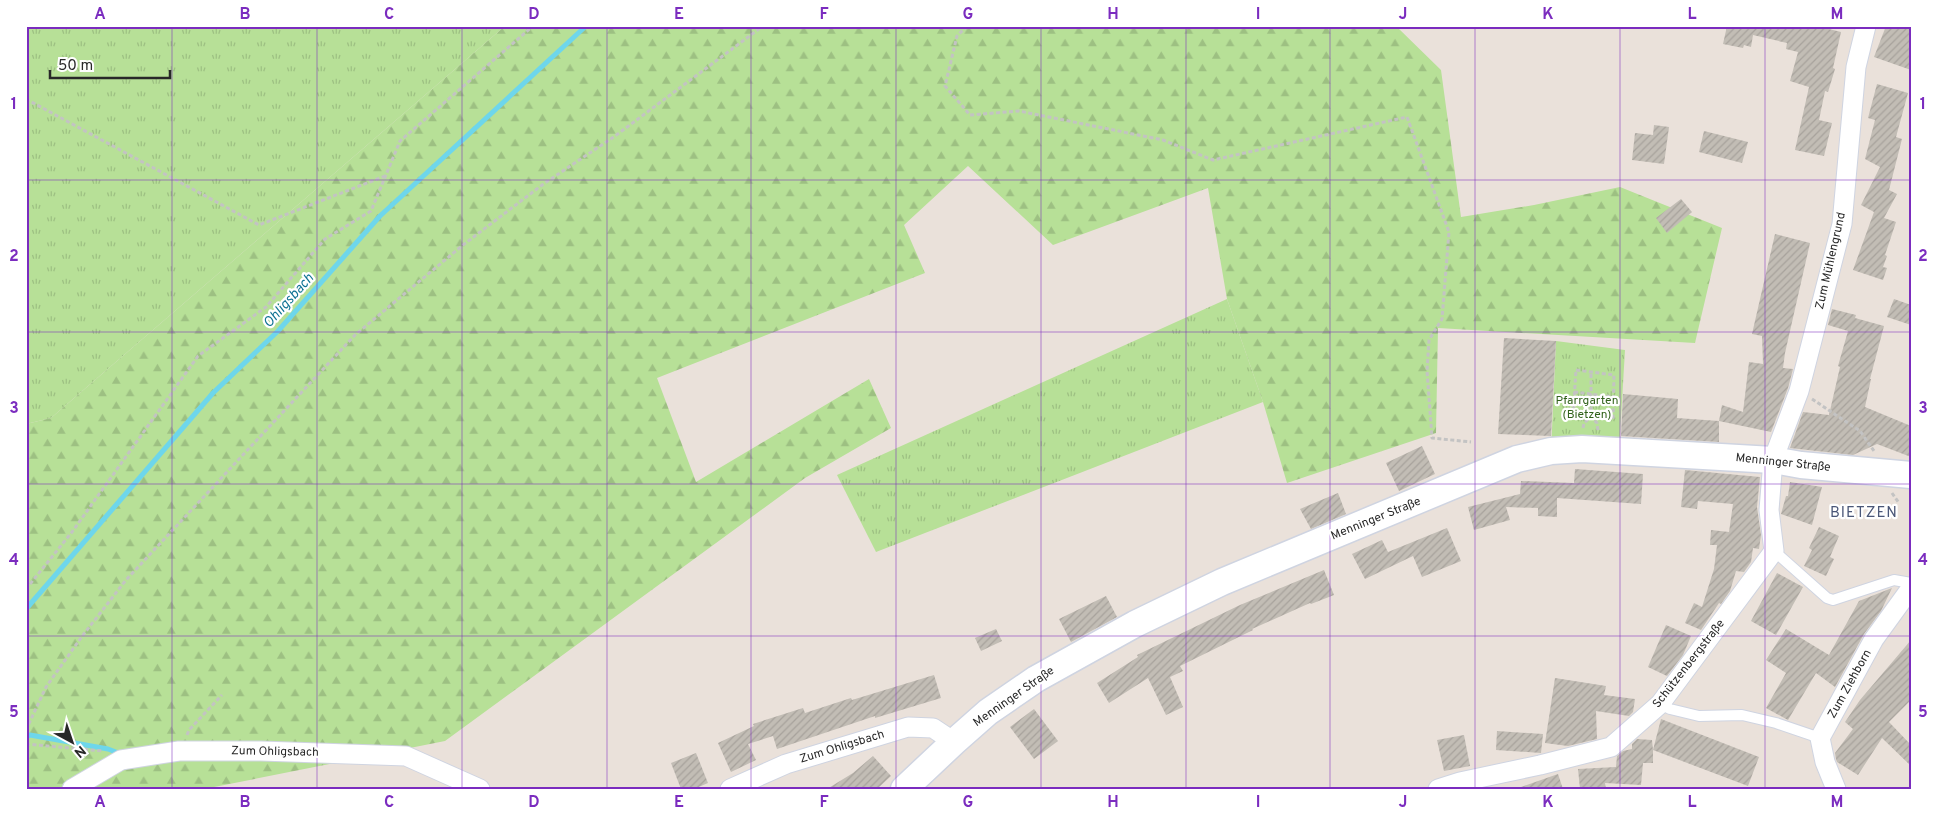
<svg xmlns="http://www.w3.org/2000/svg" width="1937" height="815" viewBox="0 0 1937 815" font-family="Overpass,sans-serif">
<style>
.grass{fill:url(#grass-tufts)}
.forest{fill:url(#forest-firs)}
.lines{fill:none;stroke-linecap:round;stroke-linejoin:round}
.stream{stroke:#6ed6eb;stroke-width:5}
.building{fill:url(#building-hatch)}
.lane-casing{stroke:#cfd4e1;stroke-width:12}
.street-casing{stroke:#cfd4e1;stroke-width:21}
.secondary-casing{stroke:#cfd4e1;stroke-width:29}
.path{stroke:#c3c3c3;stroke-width:3;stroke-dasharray:4 2.5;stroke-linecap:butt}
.lane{stroke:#fff;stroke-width:10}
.street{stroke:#fff;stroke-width:19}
.secondary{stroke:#fff;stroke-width:26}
.grid{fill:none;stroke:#7b2cbf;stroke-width:1;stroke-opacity:0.55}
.labels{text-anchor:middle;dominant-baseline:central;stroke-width:4.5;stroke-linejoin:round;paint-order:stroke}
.street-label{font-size:12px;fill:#282828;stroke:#fff}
.park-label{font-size:12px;fill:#31621b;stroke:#fff}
.water-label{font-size:14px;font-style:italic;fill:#107394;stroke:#fff}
.quarter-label{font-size:15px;letter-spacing:1px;fill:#4a5677;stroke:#fff}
.neatline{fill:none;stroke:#7b2cbf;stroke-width:2}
.grid-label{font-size:16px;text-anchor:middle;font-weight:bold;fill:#7b2cbf}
</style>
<defs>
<pattern id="grass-tufts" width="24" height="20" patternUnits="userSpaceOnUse" patternTransform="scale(1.25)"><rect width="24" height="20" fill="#b7e097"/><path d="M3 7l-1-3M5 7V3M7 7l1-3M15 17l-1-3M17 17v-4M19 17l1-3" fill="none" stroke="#9dc082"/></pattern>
<pattern id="forest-firs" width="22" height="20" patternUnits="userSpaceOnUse" patternTransform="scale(1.25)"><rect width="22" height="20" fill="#b7e097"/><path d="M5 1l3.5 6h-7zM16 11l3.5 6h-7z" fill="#9dc082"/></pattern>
<pattern id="building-hatch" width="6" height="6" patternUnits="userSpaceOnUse" patternTransform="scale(1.25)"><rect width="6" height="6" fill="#c2bdb5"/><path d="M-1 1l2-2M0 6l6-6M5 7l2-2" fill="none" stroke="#a7a29c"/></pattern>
</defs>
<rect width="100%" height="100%" fill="#eae1da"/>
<g class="grass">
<path d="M26,26h479l-454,392 -25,6z"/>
<path d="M1227,299l36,103 -387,150 -39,-77z"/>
<path d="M1556,341l69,9 -6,102 -68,-1z"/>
</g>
<path class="forest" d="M505,26h891l45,44 20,147 73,-12 86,-18 102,41 -27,115 -257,-15 -2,105 -149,50 -24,-81 -36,-103 -19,-111 -155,57 -85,-79 -64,59 21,48 -268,105 39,104 173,-103 22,49 -86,50 -360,263 -241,48h-178v-365l25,-6z"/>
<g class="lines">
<g class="stream">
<path d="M26,609l187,-216 65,-62 102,-115 206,-190"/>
<path d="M26,737l4,-2 78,14 13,5"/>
</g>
</g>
<g class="building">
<path d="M1727,26h90l24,6 -8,36 2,1 -7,23 -3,-1 -6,29 13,3 -8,33 -29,-6 14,-63 -19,-6 8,-29 -12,-3 1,-6 -34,-8 -2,12 -7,-2 -1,3 -20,-4z"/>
<path d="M1886,26h25v44l-37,-13z"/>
<path d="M1877,84l31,9 -12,44 6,2 -13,51 8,4 -13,24 12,4 -11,33 2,1 -4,11 4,1 -4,12 -30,-10 21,-58 -13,-7 19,-38 -15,-8 10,-39 -7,-2z"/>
<path d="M1654,125l15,2 -5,37 -32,-4 3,-27 18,2z"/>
<path d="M1704,131l44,11 -6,21 -43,-11z"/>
<path d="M1681,199l11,13 -25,21 -11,-15z"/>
<path d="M1775,234l35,9 -25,110 -2,15 10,1 -5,19 -17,44 -52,-11 3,-16 21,7 6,-50 14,2 -1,-28 -10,-2z"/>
<path d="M1894,299l17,6v20l-24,-8z"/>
<path d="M1832,309l24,6 -1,3 29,8 -14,53h1l-6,28 46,19v31l-34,-13 -24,11 -63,-7 13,-36 26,3 11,-48 -2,-1 10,-35 -20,-6z"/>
<path d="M1504,338l52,3 -5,95 -53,-2z"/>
<path d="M1623,394l55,5 -1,19 42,3v21l-98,-6z"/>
<path d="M1422,446l13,28 -36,17 -13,-28z"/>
<path d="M1575,469l68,5 -2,30 -84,-6v19l-19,-1v-8l-32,-1 4,13 -36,10 -6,-23 52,-13 1,-13 53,2z"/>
<path d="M1685,470l75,7 -3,30 4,28 -2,14 -6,-1 -2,14 -7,10 -8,-1 -6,20 -9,13 -2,-1 -18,27 -16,-7 9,-20 8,4 12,-38 3,-24h-7l1,-15 18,2 4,-28 -35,-3 -1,8 -16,-2z"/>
<path d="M1790,482l32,5 -10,38 -31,-11 5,-18h2z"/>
<path d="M1338,493l8,21 -35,15 -11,-20z"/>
<path d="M1819,527l20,9 -9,21 4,2 -8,17 -22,-10 8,-16 -3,-2z"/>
<path d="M1447,528l14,33 -39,16 -9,-21 -48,23 -13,-25 30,-14 6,12z"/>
<path d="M1324,570l10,25 -23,9 -1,-1 -58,26 1,1 -73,36 3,5 -13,6 13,30 -17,8 -18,-37 -39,25 -12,-20 41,-26 -1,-2 103,-50z"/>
<path d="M1777,573l26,14 -27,48 -25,-14z"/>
<path d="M1892,588l-11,23 -17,23 -29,53 -19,-14 -28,47 -22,-12 20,-35 -20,-13 20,-31 43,26 30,-54z"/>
<path d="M1106,596l11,21 -46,25 -12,-23z"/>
<path d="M1666,625l25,11 -8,19 -16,21 -19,-9z"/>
<path d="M996,629l6,12 -21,10 -6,-13z"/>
<path d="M1911,640v60l-22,22 22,23v21l-29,-28 -24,37 -21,-13 -1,-3 -1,-6 18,-24 -8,-7 15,-22z"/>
<path d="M934,675l7,23 -66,20v-2l-98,33 -4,-13 -25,8 8,16 -25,12 -13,-29 36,-17 -1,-2 50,-16 2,5 46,-15 1,2z"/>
<path d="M1555,678l51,8 -2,9 31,4 -2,13 -4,4 -33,-5 1,28 -29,7 -23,-3z"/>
<path d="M1034,709l24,32 -24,18 -24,-32z"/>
<path d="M1661,719l98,38 -11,29 -95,-36v13h-10l-2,22 -36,-2 1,6h-26l-2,-20 38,-2 1,-11 6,-5 9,-2v-5l5,-5 15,1 1,10z"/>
<path d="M1497,731l46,3 -2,19 -45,-3z"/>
<path d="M1464,735l6,31 -26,5 -7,-31z"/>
<path d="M696,753l12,30 -14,6h-13l-10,-26z"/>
<path d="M873,756l18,20 -14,13h-50l26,-16z"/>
<path d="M1558,774l5,15h-42v-2z"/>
</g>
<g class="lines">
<defs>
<g id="lane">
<path d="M1774,551l53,47 6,2 61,-20 17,3"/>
<path d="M1660,704l10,5 29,7 43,-1 34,8 44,15"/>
</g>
<g id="street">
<path d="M72,789l49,-29 58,-9h82l145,5 74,33"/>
<path d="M730,789l56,-25 122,-37 25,1 21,14"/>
<path d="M1438,789l22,-7 80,-17 71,-18 49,-43 114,-153 -5,-41 4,-50 26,-69 43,-167 14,-157 10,-41"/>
<path d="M1836,789l-11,-27 -5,-24 54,-99 37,-51"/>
</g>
<path id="secondary" d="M904,789l50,-47 34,-30 48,-33 99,-55 87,-42 295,-123 34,-8 31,-2 191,11 28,5 110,10"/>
</defs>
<use href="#lane" class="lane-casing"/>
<use href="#street" class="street-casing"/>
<use href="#secondary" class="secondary-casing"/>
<g class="path">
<path d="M967,26l-10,10 -12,50 25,29 49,-4 144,29 50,20 194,-43 42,115 -7,87 -13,21 -2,31 5,67 39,4"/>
<path d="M26,99l233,126 126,-49"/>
<path d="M1576,370l38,5 -1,44 -40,-3z"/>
<path d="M1574,392l40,5"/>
<path d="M1812,399l48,32 14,20"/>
<path d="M1591,417v-46"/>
<path d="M1583,428l1,-5 7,-6 6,6 1,8"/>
<path d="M1892,493l7,10"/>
<path d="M26,589l46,-57 126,-176 68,-49 59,-68 46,-28 29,-70 133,-115"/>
<path d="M26,730l20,-43 37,-52 43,-55 229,-245 108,-90 79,-60 73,-49 148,-110"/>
<path d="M187,735l2,-5 33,-35"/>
<path d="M26,744l77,7"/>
</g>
<use href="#lane" class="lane"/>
<use href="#street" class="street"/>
<use href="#secondary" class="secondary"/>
</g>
<path class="grid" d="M172,26v763M317,26v763M462,26v763M607,26v763M751,26v763M896,26v763M1041,26v763M1186,26v763M1330,26v763M1475,26v763M1620,26v763M1765,26v763M26,180h1885M26,332h1885M26,484h1885M26,636h1885"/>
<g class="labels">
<g class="street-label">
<text transform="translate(1831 261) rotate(-77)">Zum Mühlengrund</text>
<text transform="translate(1783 463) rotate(6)">Menninger Straße</text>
<text transform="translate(1376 519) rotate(-22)">Menninger Straße</text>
<text transform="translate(1689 664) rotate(-52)">Schützenbergstraße</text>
<text transform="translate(1850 684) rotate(-61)">Zum Ziehborn</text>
<text transform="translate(1014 697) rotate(-35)">Menninger Straße</text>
<text transform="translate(842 747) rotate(-17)">Zum Ohligsbach</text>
<text transform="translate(275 752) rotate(1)">Zum Ohligsbach</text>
</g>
<g class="park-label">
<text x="1587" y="401">Pfarrgarten<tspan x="1587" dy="14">(Bietzen)</tspan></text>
</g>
<g class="water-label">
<text transform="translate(289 301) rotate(-48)">Ohligsbach</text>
</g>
<g class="quarter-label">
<text x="1864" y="513">BIETZEN</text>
</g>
</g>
<rect width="1937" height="815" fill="none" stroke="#ffffff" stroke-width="55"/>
<g transform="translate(72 742) rotate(140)" stroke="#ffffff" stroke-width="4" paint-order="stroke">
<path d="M0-4L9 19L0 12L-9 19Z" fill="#282828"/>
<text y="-8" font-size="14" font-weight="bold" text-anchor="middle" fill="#282828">N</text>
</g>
<path d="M50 70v8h120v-8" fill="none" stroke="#282828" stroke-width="2.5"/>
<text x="58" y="70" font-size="15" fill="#282828" stroke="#ffffff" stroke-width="4" paint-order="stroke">50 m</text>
<rect x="28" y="28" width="1882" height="760" class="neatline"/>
<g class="grid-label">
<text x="100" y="19">A</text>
<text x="245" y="19">B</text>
<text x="389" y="19">C</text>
<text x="534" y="19">D</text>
<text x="679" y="19">E</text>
<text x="824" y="19">F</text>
<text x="968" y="19">G</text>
<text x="1113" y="19">H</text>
<text x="1258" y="19">I</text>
<text x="1403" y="19">J</text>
<text x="1548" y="19">K</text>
<text x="1692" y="19">L</text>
<text x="1837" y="19">M</text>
<text x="14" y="109">1</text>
<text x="1923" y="109">1</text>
<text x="14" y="261">2</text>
<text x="1923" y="261">2</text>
<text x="14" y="413">3</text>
<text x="1923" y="413">3</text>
<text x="14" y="565">4</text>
<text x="1923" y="565">4</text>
<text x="14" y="717">5</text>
<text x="1923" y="717">5</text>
<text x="100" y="807">A</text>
<text x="245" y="807">B</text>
<text x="389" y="807">C</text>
<text x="534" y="807">D</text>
<text x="679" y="807">E</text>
<text x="824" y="807">F</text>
<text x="968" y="807">G</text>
<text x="1113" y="807">H</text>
<text x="1258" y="807">I</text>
<text x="1403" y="807">J</text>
<text x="1548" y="807">K</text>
<text x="1692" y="807">L</text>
<text x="1837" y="807">M</text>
</g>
</svg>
